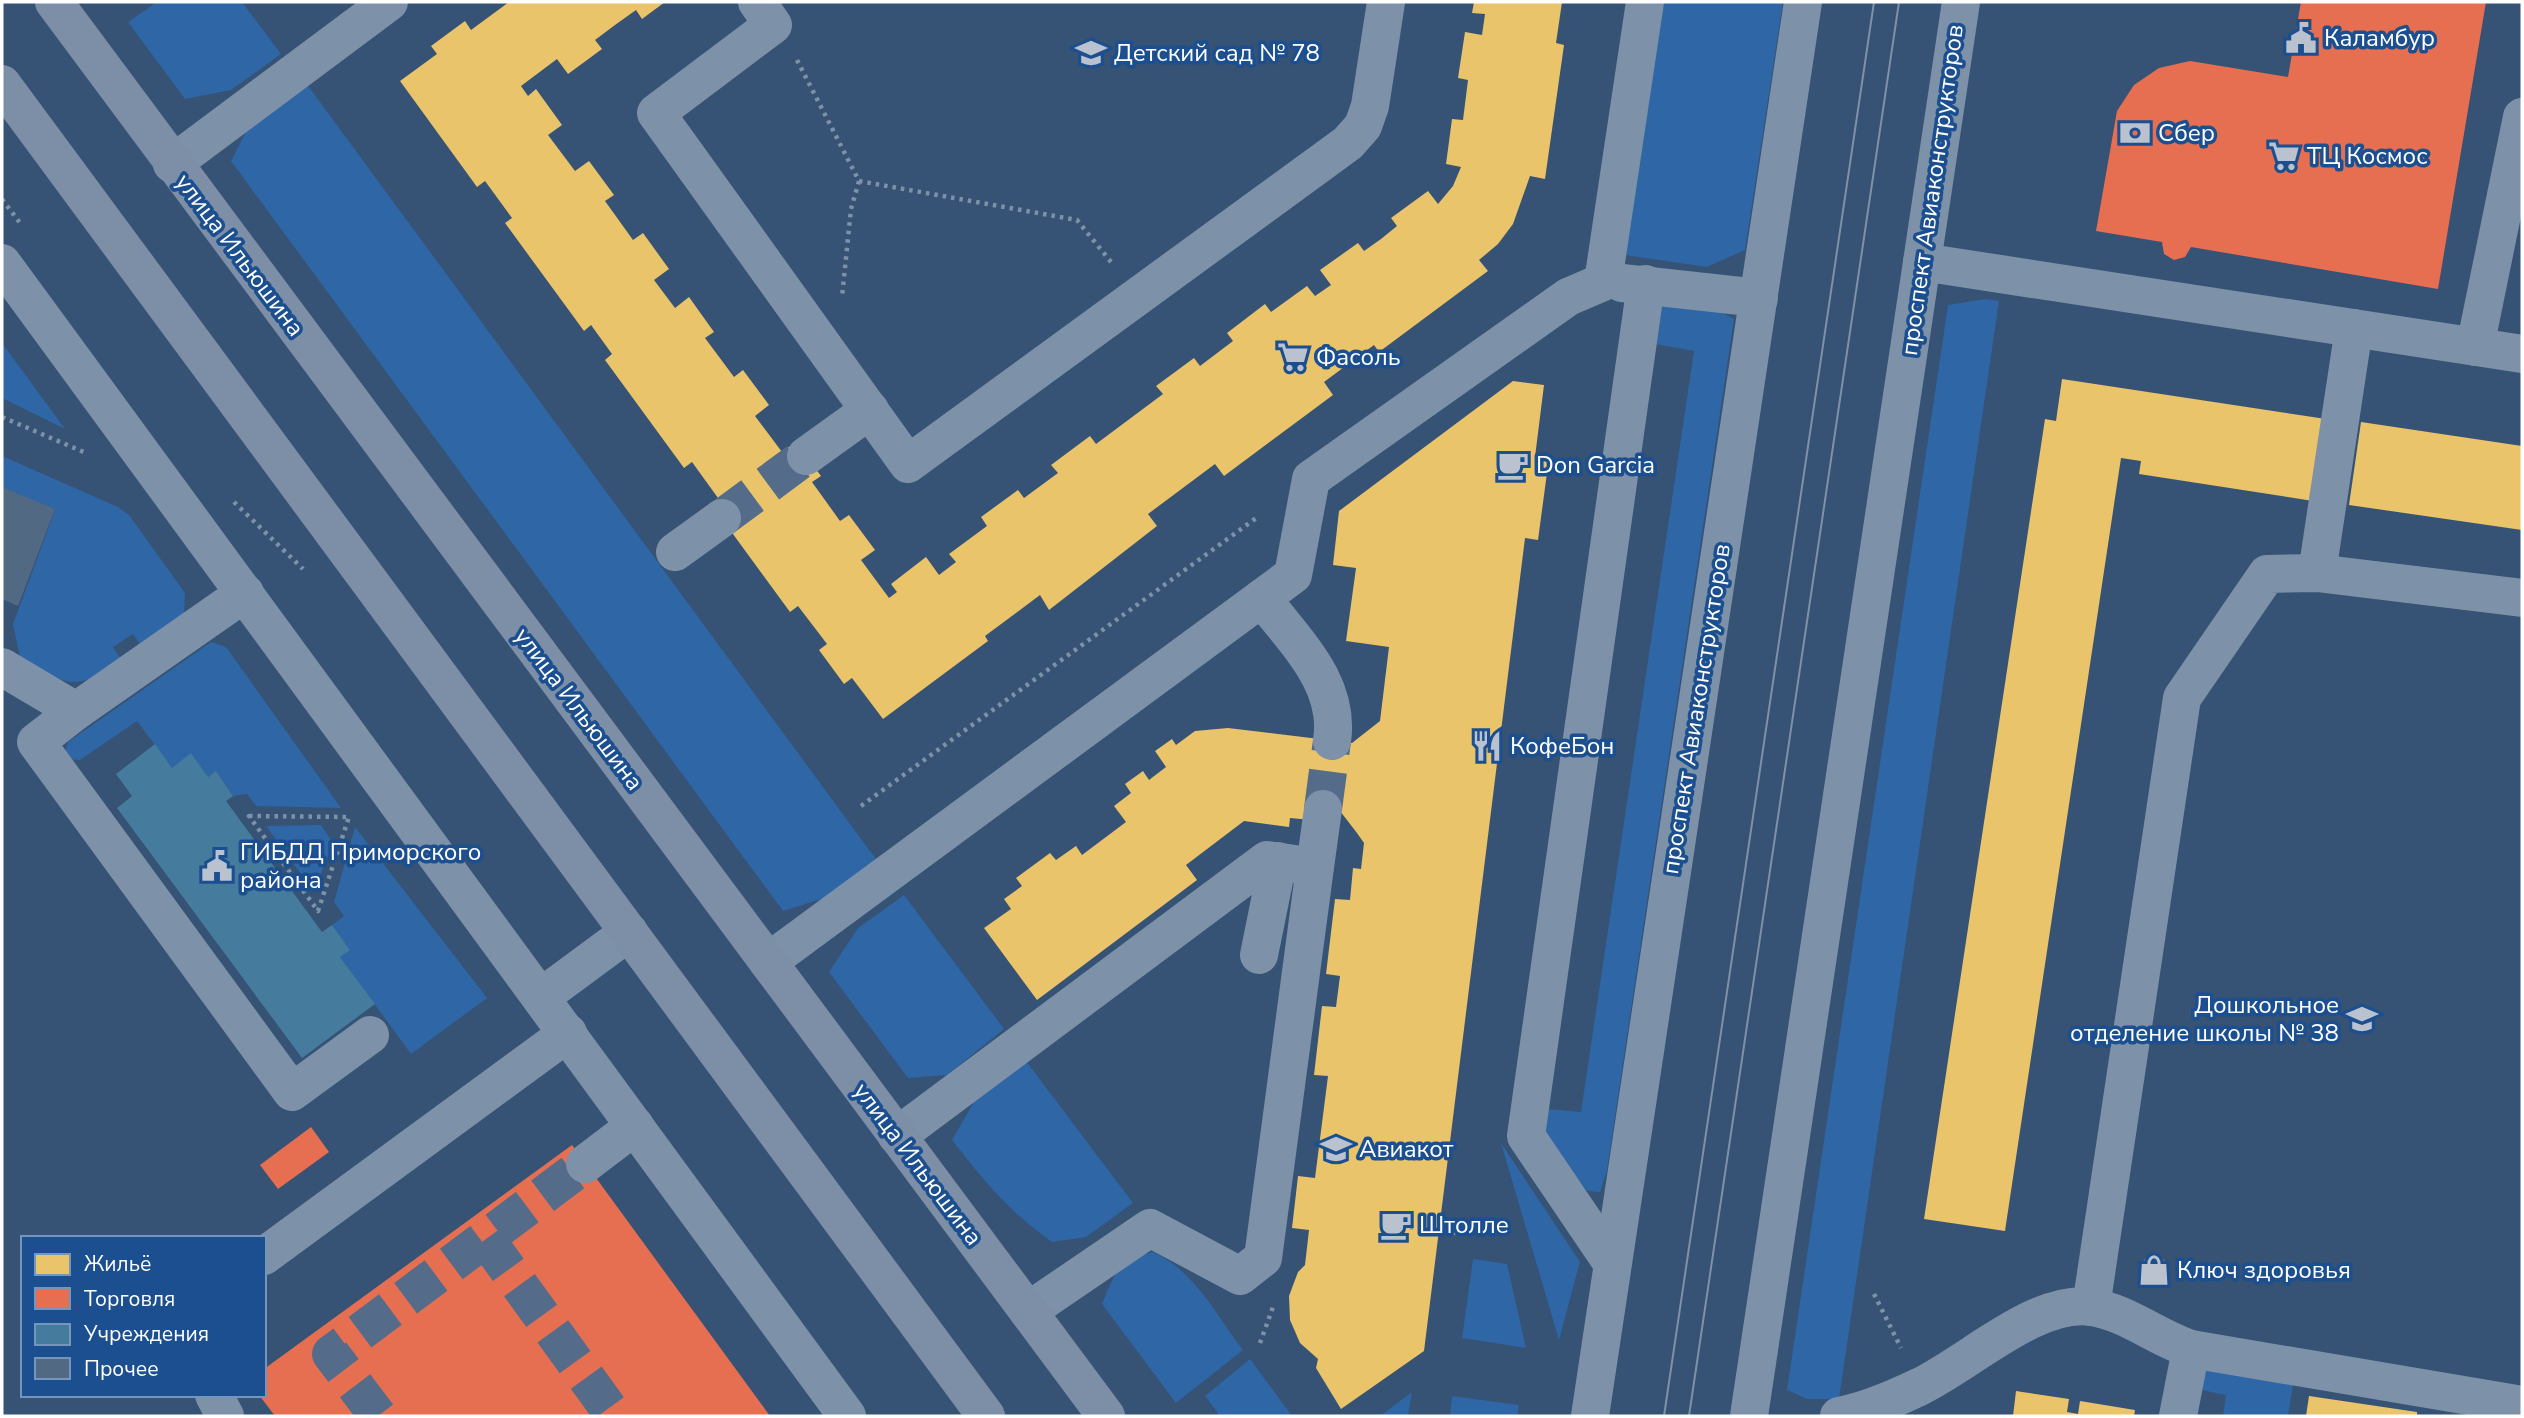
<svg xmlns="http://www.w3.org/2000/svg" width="2524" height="1418" viewBox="0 0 2524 1418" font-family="'Nunito Sans',sans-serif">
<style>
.green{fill:#2f66a5}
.homes{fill:#e9c46a}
.shops{fill:#e76f51}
.public{fill:#457b9d}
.building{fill:#526984}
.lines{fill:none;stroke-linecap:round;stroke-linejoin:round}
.minor-tunnel{stroke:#546c89;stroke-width:38;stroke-dasharray:38 19;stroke-linecap:butt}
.path{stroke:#7d92a8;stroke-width:4.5;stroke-dasharray:3.5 5;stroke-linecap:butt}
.minor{stroke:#7d92a8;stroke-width:38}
.major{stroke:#7d8ea7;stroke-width:38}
.tram{stroke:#7e92a7;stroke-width:2}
.labels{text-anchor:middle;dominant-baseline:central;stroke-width:7;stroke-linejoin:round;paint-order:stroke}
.poi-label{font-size:24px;fill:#fff;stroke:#1b4f8f;text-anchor:start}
.street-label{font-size:24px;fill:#fff;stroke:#1b4f8f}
</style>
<rect width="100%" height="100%" fill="#365274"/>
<g class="green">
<path d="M157,2h85l39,52 -50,36 -46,9 -57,-77z"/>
<path d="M1664,2h119l-38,248 -38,17 -82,-12z"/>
<path d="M306,83l572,779 -44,33 -51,16 -552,-750 19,-37z"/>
<path d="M1985,299l14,2 -160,1098h-32l-20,-9 161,-1085z"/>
<path d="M1699,300l35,19 -127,851 -7,22 -13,-1 -45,-60 5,-22 34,3 113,-761 -44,-8 3,-36z"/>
<path d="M2,343l63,86 -63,-31z"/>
<path d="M2,456l116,51 11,8 56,78 -1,23 -40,34 -11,-16 -20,13 10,15c-49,29 -53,24 -102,-1l-8,-37 42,-114 -53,-23z"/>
<path d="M211,642l15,5 115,161 -85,-2 -9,-12 -14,2 -17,-25 -8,6 -17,-23 -19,14 -35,-47 -57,39 -17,-1 5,-17z"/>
<path d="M321,825l12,18 -19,49 -48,-66z"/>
<path d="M355,827l132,171 -76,56 -71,-97 9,-8 -17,-24 12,-9 -10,-14z"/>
<path d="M904,895l100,134 -57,46 -39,3 -79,-106 29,-44z"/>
<path d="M1026,1061l107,142 -47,34 -34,5c-44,-31 -67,-60 -100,-102l23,-40z"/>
<path d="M1501,1143l79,119 -21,78z"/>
<path d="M1153,1252c40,17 64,64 90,98l-67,53 -74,-99c13,-32 16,-43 51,-52z"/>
<path d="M1473,1259l34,5 19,84 -64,-10z"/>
<path d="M1250,1359l42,57h-72l-15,-20z"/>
<path d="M2204,1367l90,11 -6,38h-65l3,-21 -25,-5z"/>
<path d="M1412,1392l-4,24h-28z"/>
<path d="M1452,1396l67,9 -2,11h-67z"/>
</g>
<g class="homes">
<path d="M509,2h156l-23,17 -6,-9 -21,15 -20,15 7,9 -34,25 -11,-15 -36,27 7,10 8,-7 26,36 -14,10 27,36 14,-10 25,34 -9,6 28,39 10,-7 26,36 -15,11 21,28 14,-11 25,35 -9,6 29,39 9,-7 26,35 -14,11 27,36 14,-10 25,34 -9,6 28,39 9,-6 26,35 -14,10 28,38 8,-6 -6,-8 35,-27 13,18 17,-13 -7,-8 38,-28 -6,-9 37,-27 6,8 34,-25 -7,-8 39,-29 6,8 67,-50 -7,-8 38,-28 6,8 33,-25 -6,-8 38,-29 6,8 36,-26 8,10 16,-11 -11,-15 38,-27 6,8 17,-12 16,-13 -6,-8 37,-27 10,13 15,-18 8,-19 -15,-3 6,-45 11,1 5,-40 -10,-2 7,-46 17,3 3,-21 -13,-1 2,-11h88l-6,41 8,2 -19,134 -15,-3 -17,48 -15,20 -19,16 9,11 -109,81 -5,-7 -50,37 9,13 -109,81 -9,-12 -67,50 9,12 -108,84 -9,-15 -55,41 3,5 -105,78 -31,-41 -8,6 -25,-34 8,-6 -29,-38 -8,6 -79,-108 7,-6 -26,-36 -8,6 -79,-108 7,-6 -21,-29 -7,6 -79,-108 7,-5 -27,-37 -8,6 -77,-106 37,-27 -6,-8 34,-25 6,9z"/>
<path d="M2062,379l264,40 -13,82 -174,-27 2,-13 -20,-3 -116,773 -81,-12 121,-800 11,2z"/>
<path d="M1513,381l31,4 -9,72 14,1 -11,82 -13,-2 -101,813 -83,58 -25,-41 2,-9 -18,-16 -10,-23 -1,-24 9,-24 7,-7 4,-35 -17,-2 6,-52 17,2 13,-102 -14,-1 8,-69 14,1 4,-31 -14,-2 9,-75 15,1 3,-32 8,1 3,-26 -7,-10 -17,-22 -29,9 -21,-2 -1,9 -45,-6 -58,44 11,15 -160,120 -53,-72 27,-19 -7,-10 18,-13 -6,-8 34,-25 6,7 20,-14 6,9 44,-33 -12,-16 17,-13 -6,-9 18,-13 6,9 17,-13 -11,-16 17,-12 4,6 19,-14 33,-3 124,15 28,-22 9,-74 -43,-6 10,-73 -23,-3 6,-54z"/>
<path d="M2361,422l161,24v84l-173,-25z"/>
<path d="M2016,1391l53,8 -2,13 11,2 2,-13 55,9 -1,6h-121z"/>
<path d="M2309,1396l108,16v4h-111z"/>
</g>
<g class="shops">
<path d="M2301,2h185l-48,287 -247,-42 -6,10 -11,3 -10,-6 -2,-12 -66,-11 21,-120 17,-26 25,-17 31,-7 98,16z"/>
<path d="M311,1127l18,25 -51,37 -18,-24z"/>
<path d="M572,1145l198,271h-495l-16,-21h5v-26z"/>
<circle cx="2154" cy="1270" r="14"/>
</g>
<path class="public" d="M155,744l17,24 19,-15 17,24 8,-6 17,25 -7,5 96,131 10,-7 18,25 -10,7 35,47 -73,54 -185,-250 15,-12 -16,-22z"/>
<path class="building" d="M2,487l53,22 -37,97 -16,-7z"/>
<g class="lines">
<g class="minor-tunnel">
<path d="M722,518l84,-62"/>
<path d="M1323,809l9,-68"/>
<path d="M486,1239l128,177"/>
<path d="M378,1416l-47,-62 254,-190"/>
</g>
<g class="path">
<path d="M797,60l62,121 -8,28 -9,88"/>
<path d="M859,181l218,39 34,42"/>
<path d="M2,199l18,24"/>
<path d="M2,417l84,36"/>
<path d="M234,502l69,67"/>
<path d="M861,806l398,-290"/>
<path d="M249,816l100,1 -31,94z"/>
<path d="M1410,1227l52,7"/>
<path d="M1874,1294l27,54"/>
<path d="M1260,1343l13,-36"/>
</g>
<g class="minor">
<path d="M757,2l16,23 -117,88 252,351 440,-321 15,-17 7,-20 16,-104"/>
<path d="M172,164l217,-162"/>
<path d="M1922,262l600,92"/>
<path d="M2,263l845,1153"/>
<path d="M1622,283l137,15"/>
<path d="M2475,347l47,-230"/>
<path d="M806,456l64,-46"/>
<path d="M675,552l47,-34"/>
<path d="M2317,573l37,-245"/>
<path d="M1262,598c33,44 79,85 70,143"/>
<path d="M2,667l74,44 169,-118"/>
<path d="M76,711l-40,31 256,350 78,-57"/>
<path d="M1315,867l8,-58"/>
<path d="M1259,955l19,-94"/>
<path d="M768,962l525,-387 18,-96 257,-182 35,-15 42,-280"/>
<path d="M541,997l88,-65"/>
<path d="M897,1136l370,-276 48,7 -52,391 -23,18 -90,-48 -122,83"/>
<path d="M585,1164l50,-38"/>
<path d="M264,1256l304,-223"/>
<path d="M1612,1263l-86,-127 120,-852"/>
<path d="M2091,1307l91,-609 85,-124 50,-1 205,25"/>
<path d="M2191,1349l331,56"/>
<path d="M214,1395l11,21"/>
<path d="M1590,1416l213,-1414"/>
<path d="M1749,1416l212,-1414"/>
<path d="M1839,1416c27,-5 55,-17 80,-29 49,-23 118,-89 173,-80 36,6 65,31 99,42l-13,67"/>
</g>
<g class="major">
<path d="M54,2l1052,1414"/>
<path d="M2,84l984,1332"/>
</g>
<g class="tram">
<path d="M1664,1416l210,-1414"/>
<path d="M1689,1416l210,-1414"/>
</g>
</g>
<defs>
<symbol id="civic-bare" viewBox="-9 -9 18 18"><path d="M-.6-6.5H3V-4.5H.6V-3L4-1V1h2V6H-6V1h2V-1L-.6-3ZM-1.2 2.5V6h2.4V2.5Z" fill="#b9c2ce" stroke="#1b4f8f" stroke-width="2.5" paint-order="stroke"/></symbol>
<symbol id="school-bare" viewBox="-9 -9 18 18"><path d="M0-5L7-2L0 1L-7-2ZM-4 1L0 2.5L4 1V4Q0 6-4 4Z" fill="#b9c2ce" stroke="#1b4f8f" stroke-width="2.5" paint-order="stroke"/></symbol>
<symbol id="bank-bare" viewBox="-9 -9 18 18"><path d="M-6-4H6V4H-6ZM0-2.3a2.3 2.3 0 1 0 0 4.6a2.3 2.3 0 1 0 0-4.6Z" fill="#b9c2ce" stroke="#1b4f8f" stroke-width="2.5" paint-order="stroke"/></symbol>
<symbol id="supermarket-bare" viewBox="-9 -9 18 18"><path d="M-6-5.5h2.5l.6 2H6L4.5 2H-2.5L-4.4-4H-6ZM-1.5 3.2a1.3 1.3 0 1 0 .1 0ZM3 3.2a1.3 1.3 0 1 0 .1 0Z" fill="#b9c2ce" stroke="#1b4f8f" stroke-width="2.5" paint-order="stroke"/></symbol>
<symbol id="cafe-bare" viewBox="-9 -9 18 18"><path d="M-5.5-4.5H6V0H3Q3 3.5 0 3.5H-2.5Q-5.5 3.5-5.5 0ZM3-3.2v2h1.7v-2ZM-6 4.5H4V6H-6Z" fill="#b9c2ce" stroke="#1b4f8f" stroke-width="2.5" paint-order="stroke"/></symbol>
<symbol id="restaurant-bare" viewBox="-9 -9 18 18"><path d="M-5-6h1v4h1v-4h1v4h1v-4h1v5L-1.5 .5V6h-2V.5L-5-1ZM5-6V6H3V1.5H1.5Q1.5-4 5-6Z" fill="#b9c2ce" stroke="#1b4f8f" stroke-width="2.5" paint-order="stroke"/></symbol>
<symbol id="shop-bare" viewBox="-9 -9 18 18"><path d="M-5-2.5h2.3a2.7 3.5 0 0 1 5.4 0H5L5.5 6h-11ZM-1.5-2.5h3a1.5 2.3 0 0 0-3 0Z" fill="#b9c2ce" stroke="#1b4f8f" stroke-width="2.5" paint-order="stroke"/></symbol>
</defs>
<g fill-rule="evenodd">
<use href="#civic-bare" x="2279" y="16" width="44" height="44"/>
<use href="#school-bare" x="1069" y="31" width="44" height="44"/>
<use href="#bank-bare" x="2113" y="111" width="44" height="44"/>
<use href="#supermarket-bare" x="2262" y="134" width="44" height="44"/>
<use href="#supermarket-bare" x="1271" y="335" width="44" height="44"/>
<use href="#cafe-bare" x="1491" y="443" width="44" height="44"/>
<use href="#restaurant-bare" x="1465" y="724" width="44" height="44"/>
<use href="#civic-bare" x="195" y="844" width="44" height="44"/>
<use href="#school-bare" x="2340" y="997" width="44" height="44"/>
<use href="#school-bare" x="1314" y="1127" width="44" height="44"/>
<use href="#cafe-bare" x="1374" y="1203" width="44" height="44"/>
<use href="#shop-bare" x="2132" y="1248" width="44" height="44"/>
</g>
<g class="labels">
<g class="poi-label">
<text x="2324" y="38">Каламбур</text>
<text x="1114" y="53">Детский сад № 78</text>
<text x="2158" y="133">Сбер</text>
<text x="2307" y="156">ТЦ Космос</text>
<text x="1316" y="357">Фасоль</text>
<text x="1536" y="465">Don Garcia</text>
<text x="1510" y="746">КофеБон</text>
<text x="240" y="852">ГИБДД Приморского<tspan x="240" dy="28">района</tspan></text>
<text x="2339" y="1005" text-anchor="end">Дошкольное<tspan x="2339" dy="28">отделение школы № 38</tspan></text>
<text x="1359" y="1149">Авиакот</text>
<text x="1419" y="1225">Штолле</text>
<text x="2177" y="1270">Ключ здоровья</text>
</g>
<g class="street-label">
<text transform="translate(1932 190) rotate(-82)">проспект Авиаконструкторов</text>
<text transform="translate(240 255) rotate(53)">улица Ильюшина</text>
<text transform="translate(579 709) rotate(53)">улица Ильюшина</text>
<text transform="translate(1696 709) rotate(-81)">проспект Авиаконструкторов</text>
<text transform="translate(918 1164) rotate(53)">улица Ильюшина</text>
</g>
</g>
<rect width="2524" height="1418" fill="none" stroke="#ffffff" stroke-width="7"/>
<rect x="21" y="1236" width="245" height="161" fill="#1b4f8f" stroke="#7695bc" stroke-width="2"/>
<rect x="35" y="1254" width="35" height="21" fill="#e9c46a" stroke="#7695bc" stroke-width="2"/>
<text x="84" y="1271" font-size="21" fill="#ffffff">Жильё</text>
<rect x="35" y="1288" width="35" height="21" fill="#e76f51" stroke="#7695bc" stroke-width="2"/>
<text x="84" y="1306" font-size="21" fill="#ffffff">Торговля</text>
<rect x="35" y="1324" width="35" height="21" fill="#457b9d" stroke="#7695bc" stroke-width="2"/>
<text x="84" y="1341" font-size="21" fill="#ffffff">Учреждения</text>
<rect x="35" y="1358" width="35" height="21" fill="#526984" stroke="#7695bc" stroke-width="2"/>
<text x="84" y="1376" font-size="21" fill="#ffffff">Прочее</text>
</svg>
